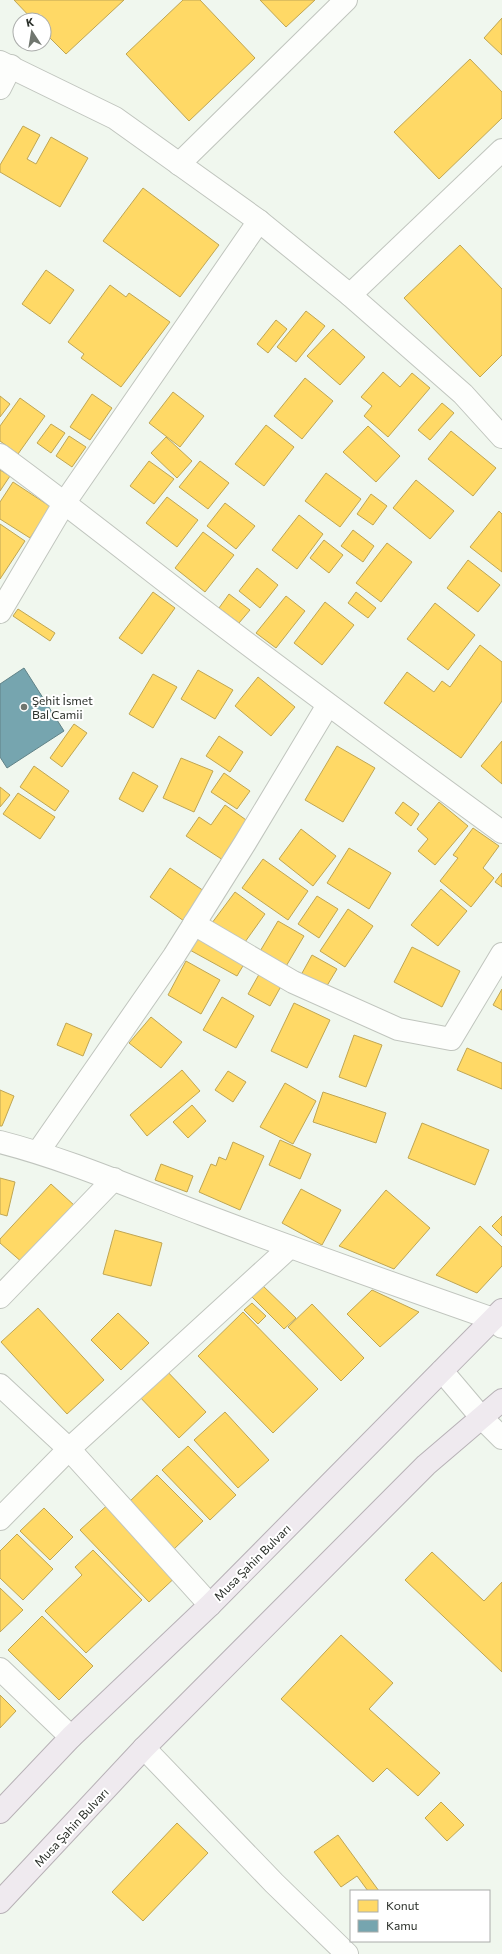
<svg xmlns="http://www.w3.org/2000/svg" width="502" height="1954" viewBox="0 0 502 1954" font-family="Commissioner,sans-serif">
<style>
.homes{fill:#ffd966;stroke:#bfa654}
.public{fill:#76a5af;stroke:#608287}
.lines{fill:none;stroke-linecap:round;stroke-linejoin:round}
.minor-casing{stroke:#c0c5be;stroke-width:24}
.major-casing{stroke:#b7b1b6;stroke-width:24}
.minor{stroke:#fdfefc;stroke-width:22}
.major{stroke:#efeaef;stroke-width:22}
.poi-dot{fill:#70766f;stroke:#fff;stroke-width:1.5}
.labels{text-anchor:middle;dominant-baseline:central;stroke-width:4;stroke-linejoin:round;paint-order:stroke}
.poi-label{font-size:12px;fill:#2b302a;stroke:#fff;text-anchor:start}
.street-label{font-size:12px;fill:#2b302a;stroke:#fff}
</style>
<rect width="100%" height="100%" fill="#f0f7ee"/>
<g class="homes">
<path d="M14,0h110l-58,54 -22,-22v-12h-11z"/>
<path d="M183,0h17l55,58 -66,63 -63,-67z"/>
<path d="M260,0h55l-29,27z"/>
<path d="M502,18v37l-18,-17z"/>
<path d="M470,59l32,33v26l-63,61 -45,-47z"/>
<path d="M23,126l17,9 -13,24 9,5 15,-27 37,21 -28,49 -60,-35v-7z"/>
<path d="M143,188l76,57 -39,52 -77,-56z"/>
<path d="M460,245l42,44v66l-22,22 -76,-79z"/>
<path d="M46,270l28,20 -24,34 -28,-20z"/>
<path d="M110,285l16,12 3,-4 41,29 -49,65 -40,-29 3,-4 -16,-12z"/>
<path d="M306,311l19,15 -29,36 -19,-15z"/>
<path d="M276,320l11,9 -19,24 -11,-9z"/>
<path d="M333,329l32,28 -25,28 -33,-29z"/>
<path d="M383,372l17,15 12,-14 18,15 -42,49 -24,-21 8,-10 -11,-9z"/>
<path d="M305,378l28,23 -31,38 -28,-23z"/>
<path d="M173,392l31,24 -24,31 -31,-24z"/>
<path d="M92,394l20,14 -22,32 -20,-13z"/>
<path d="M0,396l10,8 -10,13z"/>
<path d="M20,398l25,18 -27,38 -18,-13v-15z"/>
<path d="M442,403l12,10 -24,27 -12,-10z"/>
<path d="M51,424l14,9 -14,20 -14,-10z"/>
<path d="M266,425l28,22 -30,39 -29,-22z"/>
<path d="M368,426l32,30 -24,26 -33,-30z"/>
<path d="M451,431l45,37 -23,28 -45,-37z"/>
<path d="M69,436l17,11 -14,20 -16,-11z"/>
<path d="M166,437l26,24 -15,17 -26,-25z"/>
<path d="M149,461l25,18 -20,25 -24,-18z"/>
<path d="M200,461l29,22 -21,26 -29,-22z"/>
<path d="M0,470l10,6 -10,15z"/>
<path d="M326,473l35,26 -21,28 -35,-26z"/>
<path d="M416,480l38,31 -24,28 -37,-31z"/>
<path d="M13,482l38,25 -21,31 -30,-19v-17z"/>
<path d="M371,494l16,12 -14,19 -16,-11z"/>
<path d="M167,497l31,23 -21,27 -31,-24z"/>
<path d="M225,503l30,23 -19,23 -29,-23z"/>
<path d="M499,511l3,3v58l-32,-25z"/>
<path d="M299,515l24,19 -26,35 -25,-19z"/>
<path d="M0,524l25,17 -25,38z"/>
<path d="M353,530l21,16 -11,16 -22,-16z"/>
<path d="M203,532l31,23 -29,37 -30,-24z"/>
<path d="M324,540l19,15 -14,18 -19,-15z"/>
<path d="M387,543l25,19 -31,40 -25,-19z"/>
<path d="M468,560l32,25 -22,27 -31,-24z"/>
<path d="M257,568l21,17 -18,23 -21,-17z"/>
<path d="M153,592l22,16 -33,46 -23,-16z"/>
<path d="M356,592l20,16 -8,10 -20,-15z"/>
<path d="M229,594l21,16 -11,13 -20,-15z"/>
<path d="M286,596l19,15 -29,37 -20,-15z"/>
<path d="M325,602l29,23 -32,40 -28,-22z"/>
<path d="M435,603l40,32 -27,35 -41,-31z"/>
<path d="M18,609l37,24 -5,8 -37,-25z"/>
<path d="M480,645l22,17v39l-41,57 -77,-55 23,-31 27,20 8,-11 8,6z"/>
<path d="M198,670l35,20 -18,29 -34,-20z"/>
<path d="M153,674l24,13 -24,41 -24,-14z"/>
<path d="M258,677l37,30 -24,29 -36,-30z"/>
<path d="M74,724l13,9 -25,34 -12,-9z"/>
<path d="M219,736l24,16 -13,20 -24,-16z"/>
<path d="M502,741v43l-21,-18z"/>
<path d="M337,746l38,22 -32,54 -38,-22z"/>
<path d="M181,758l32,13 -19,41 -31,-14z"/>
<path d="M34,766l35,25 -14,20 -35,-24z"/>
<path d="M133,772l25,14 -15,26 -24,-13z"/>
<path d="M224,773l26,18 -13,18 -26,-17z"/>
<path d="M0,787l10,8 -10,12z"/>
<path d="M18,793l37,24 -15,22 -37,-25z"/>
<path d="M403,802l16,12 -8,12 -16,-13z"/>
<path d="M439,802l29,24 -33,39 -17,-14 10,-12 -11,-10z"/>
<path d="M225,805l24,17 -26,38 -37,-24 13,-19 12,8z"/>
<path d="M473,828l26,18 -16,22 11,10 -23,29 -31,-26 18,-23 -5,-3z"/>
<path d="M301,829l35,27 -23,30 -34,-27z"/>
<path d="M349,848l42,25 -22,36 -42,-26z"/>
<path d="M263,859l45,32 -20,29 -46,-32z"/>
<path d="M170,868l34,23 -20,30 -34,-24z"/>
<path d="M502,873v14l-7,-5z"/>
<path d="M441,889l26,22 -29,35 -27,-21z"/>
<path d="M235,892l30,22 -25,35 -31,-22z"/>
<path d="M317,896l21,13 -19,29 -21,-14z"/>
<path d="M348,909l25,17 -28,41 -25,-16z"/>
<path d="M278,921l26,15 -22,37 -26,-15z"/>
<path d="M198,932l49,27 -10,17 -49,-27z"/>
<path d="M412,947l48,24 -18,36 -48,-25z"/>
<path d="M312,955l25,14 -12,20 -24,-14z"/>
<path d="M186,961l34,19 -19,34 -33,-19z"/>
<path d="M262,969l22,12 -14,25 -22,-12z"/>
<path d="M502,989v21l-9,-5z"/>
<path d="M222,997l32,19 -18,32 -33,-18z"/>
<path d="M294,1003l36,17 -23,48 -36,-17z"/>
<path d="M151,1017l31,25 -21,26 -32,-25z"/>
<path d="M66,1023l26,11 -9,22 -26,-11z"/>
<path d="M354,1035l28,10 -16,42 -27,-10z"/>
<path d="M467,1048l35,15v26l-45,-19z"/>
<path d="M182,1070l18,21 -53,45 -17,-21z"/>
<path d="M228,1071l18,11 -13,20 -18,-12z"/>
<path d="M285,1083l31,18 -23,43 -33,-17z"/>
<path d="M0,1090l14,6 -12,30h-2z"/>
<path d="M323,1092l63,21 -10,30 -63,-21z"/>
<path d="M192,1105l14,16 -18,17 -15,-16z"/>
<path d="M422,1123l67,27 -14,35 -67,-27z"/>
<path d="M280,1140l31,14 -11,25 -31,-14z"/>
<path d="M233,1142l31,14 -24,54 -41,-18 12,-28 5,2 3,-9 7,3z"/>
<path d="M161,1164l32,12 -6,16 -32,-12z"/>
<path d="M0,1178l15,4 -8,34 -7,-2z"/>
<path d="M51,1184l24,22 -52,57 -23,-20v-4z"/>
<path d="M301,1189l40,21 -19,35 -40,-22z"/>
<path d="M386,1190l44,38 -36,41 -55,-23z"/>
<path d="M502,1216v20l-10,-10z"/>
<path d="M480,1226l22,21v19l-25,27 -41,-18z"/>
<path d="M115,1230l47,13 -11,43 -48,-12z"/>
<path d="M260,1283l36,35 -12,11 -35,-35z"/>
<path d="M372,1290l47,22 -39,35 -33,-33z"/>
<path d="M252,1303l14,13 -8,8 -14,-14z"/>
<path d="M312,1304l52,54 -23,23 -53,-54z"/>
<path d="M38,1308l66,72 -37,34 -66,-72z"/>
<path d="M243,1312l75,77 -45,44 -75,-77z"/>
<path d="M118,1313l31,30 -28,27 -30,-30z"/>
<path d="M163,1367l43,45 -27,26 -43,-45z"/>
<path d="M225,1412l44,48 -31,28 -44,-48z"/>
<path d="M188,1446l48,49 -26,25 -48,-50z"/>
<path d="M157,1475l46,46 -31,30 -45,-47z"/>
<path d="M112,1501l69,71 -32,30 -69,-72z"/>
<path d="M44,1508l29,29 -23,23 -30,-29z"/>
<path d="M17,1534l36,35 -30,31 -23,-22v-27z"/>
<path d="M93,1550l49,50 -56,53 -41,-42 37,-36 -7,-8z"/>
<path d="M432,1552l52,49 18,-19v90l-97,-92z"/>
<path d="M0,1588l23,22 -23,22z"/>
<path d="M42,1616l51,50 -34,34 -51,-50z"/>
<path d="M341,1635l52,48 -24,26 71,64 -22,23 -31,-28 -14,14 -92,-83z"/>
<path d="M0,1695l16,16 -16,17z"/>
<path d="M441,1802l23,23 -17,16 -22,-23z"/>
<path d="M177,1823l31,30 -65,68 -31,-29z"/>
<path d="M338,1835l41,56h-11l-11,-15 -16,11 -27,-35z"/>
</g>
<path class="public" d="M24,668l40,63 -57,37 -7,-11v-73z"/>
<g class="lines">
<defs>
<g id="minor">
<path d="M0,62l115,56 144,103 91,74 113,99 39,43"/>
<path d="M0,88l11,-22"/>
<path d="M179,164l167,-164"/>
<path d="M350,295l152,-145"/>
<path d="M0,455c62,45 122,93 183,140 105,80 212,159 319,237"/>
<path d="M0,612l65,-110 194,-281"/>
<path d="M194,924l99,58 105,47 53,10 51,-85"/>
<path d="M0,1142c70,18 135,47 202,72 97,37 194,71 291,105l9,8"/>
<path d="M38,1152l136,-196 71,-113 83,-138"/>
<path d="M0,1297l114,-118"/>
<path d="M442,1371l39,46 21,21"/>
<path d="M0,1385l69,64 141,156"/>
<path d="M0,1519l69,-70 221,-202"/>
<path d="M0,1669l71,68"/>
<path d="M144,1748l130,135 73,71"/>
</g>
<g id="major">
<path d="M0,1812l71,-75 139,-132 292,-295"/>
<path d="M0,1902l144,-154 282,-283 76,-65"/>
</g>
</defs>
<use href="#minor" class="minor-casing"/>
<use href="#major" class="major-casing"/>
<use href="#minor" class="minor"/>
<use href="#major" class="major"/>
</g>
<circle class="poi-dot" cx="24" cy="707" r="4"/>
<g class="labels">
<g class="poi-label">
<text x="32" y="700">Şehit İsmet<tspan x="32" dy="14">Bal Camii</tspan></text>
</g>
<g class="street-label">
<text transform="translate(252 1562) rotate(-45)">Musa Şahin Bulvarı</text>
<text transform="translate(71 1827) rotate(-47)">Musa Şahin Bulvarı</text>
</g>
</g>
<rect x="350" y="1890" width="140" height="52" fill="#ffffff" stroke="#aaacaa"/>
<rect x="358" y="1900" width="20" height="12" fill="#ffd966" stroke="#aaacaa"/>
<text x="386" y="1910" font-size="12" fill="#2b302a">Konut</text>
<rect x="358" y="1920" width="20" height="12" fill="#76a5af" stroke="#aaacaa"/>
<text x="386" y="1930" font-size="12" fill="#2b302a">Kamu</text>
<g transform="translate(32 32) rotate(348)"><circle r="19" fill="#ffffff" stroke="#aaacaa"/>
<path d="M0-3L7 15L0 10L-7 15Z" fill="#70766f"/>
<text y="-6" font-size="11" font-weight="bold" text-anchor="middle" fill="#2b302a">K</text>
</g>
</svg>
